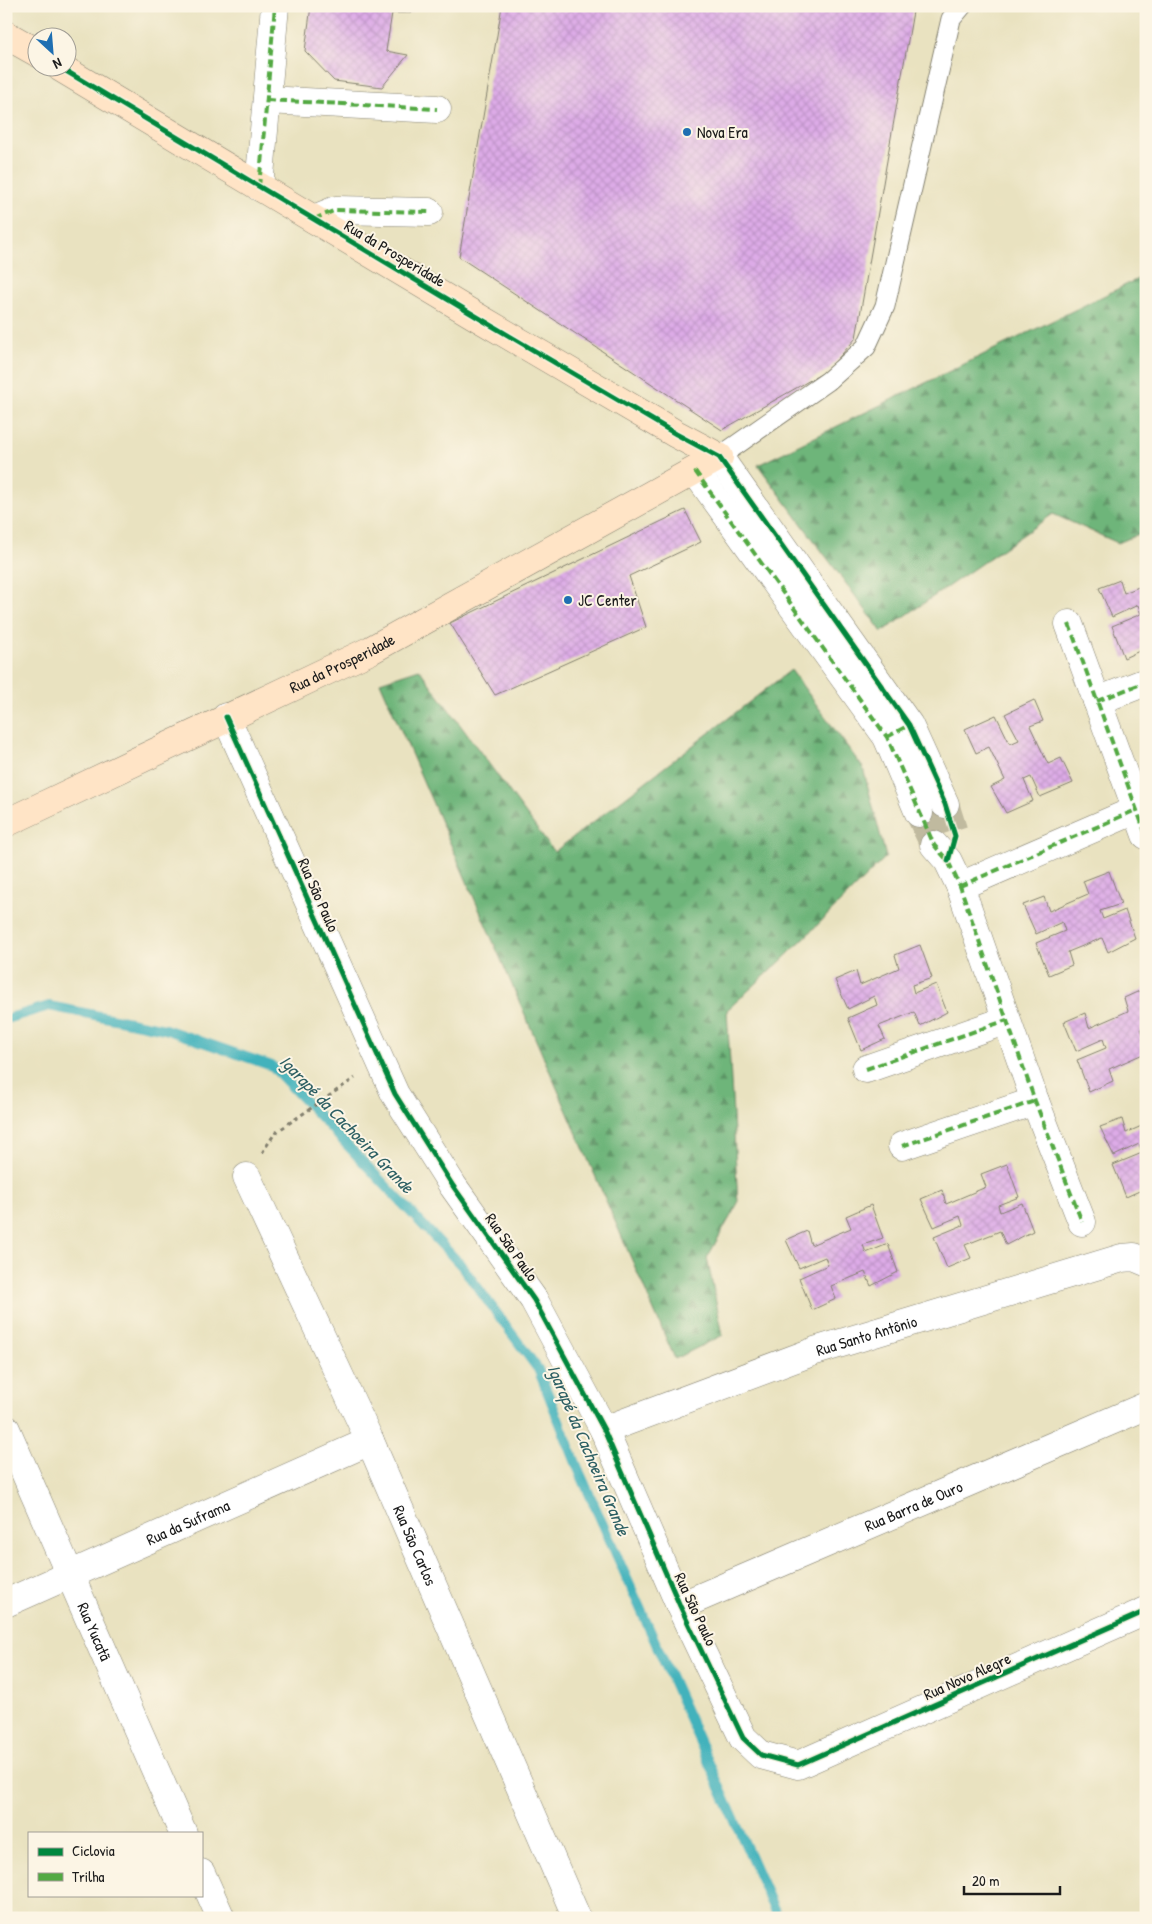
<svg xmlns="http://www.w3.org/2000/svg" width="1152" height="1924" viewBox="0 0 1152 1924" font-family="'Patrick Hand',sans-serif">
<style>
.forest{fill:url(#forest-firs);stroke:#45684b}
.lines{fill:none;stroke-linecap:round;stroke-linejoin:round}
.stream{stroke:#43b2bc;stroke-width:10}
.building{fill:url(#building-cross-hatch)}
.street-tunnel{stroke:#c0ba9f;stroke-width:28;stroke-dasharray:28 14;stroke-linecap:butt}
.lane-casing{stroke:#827f6e;stroke-width:21}
.street-casing{stroke:#827f6e;stroke-width:29}
.secondary-casing{stroke:#827f6e;stroke-width:29}
.path{stroke:#827f6e;stroke-width:3;stroke-dasharray:4 4;stroke-linecap:butt}
.lane{stroke:#fff;stroke-width:19}
.street{stroke:#fff;stroke-width:28}
.secondary{stroke:#ffe4c6;stroke-width:28}
.quiet{stroke:#52a943;stroke-width:4;stroke-dasharray:8 4;stroke-linecap:butt}
.cycleway-casing{stroke:#fcf5e5;stroke-width:8}
.cycleway{stroke:#00873e;stroke-width:5}
.poi-dot{fill:#1f6fb2;stroke:#fcf5e5;stroke-width:2}
.labels{text-anchor:middle;dominant-baseline:central;stroke-width:4;stroke-linejoin:round;paint-order:stroke}
.poi-label{font-size:16px;fill:#1c1c1c;stroke:#fcf5e5;text-anchor:start}
.street-label{font-size:16px;fill:#1c1c1c;stroke:#fcf5e5}
.water-label{font-size:18px;font-style:italic;fill:#2e6064;stroke:#fcf5e5}
</style>
<defs>
<pattern id="forest-firs" width="22" height="20" patternUnits="userSpaceOnUse" patternTransform="scale(1.25)"><rect width="22" height="20" fill="#6eb57a"/><path d="M5 1l3.5 6h-7zM16 11l3.5 6h-7z" fill="#5a9263"/></pattern>
<pattern id="building-cross-hatch" width="8" height="8" patternUnits="userSpaceOnUse" patternTransform="scale(1.25)"><rect width="8" height="8" fill="#ddabe7"/><path d="M0 0l8 8M0 8l8-8" fill="none" stroke="#bd93c6"/></pattern>
</defs>
<rect width="100%" height="100%" fill="#fcf5e5"/>
<filter id="ink" filterUnits="userSpaceOnUse"><feTurbulence type="fractalNoise" baseFrequency=".02" numOctaves="2"/><feDisplacementMap in="SourceGraphic" scale="10" xChannelSelector="R" yChannelSelector="G"/><feConvolveMatrix kernelMatrix="1 2 1 2 8 2 1 2 1" color-interpolation-filters="sRGB"/></filter>
<filter id="wash" filterUnits="userSpaceOnUse"><feTurbulence type="fractalNoise" baseFrequency=".0096" numOctaves="4" result="noise"/><feDisplacementMap in="SourceGraphic" scale="20" xChannelSelector="R" yChannelSelector="G"/><feGaussianBlur stdDeviation="1.12" result="paint"/><feColorMatrix in="noise" values="0 0 0 0 0 0 0 0 0 0 0 0 0 0 0 0 0 1.4 0 .05"/><feComposite in="paint" operator="in"/></filter>
<g filter="url(#wash)">
<rect width="100%" height="100%" fill="#e9e2c0"/>
<g class="forest">
<path d="M1146,275v256l-28,12 -65,-29 -171,118 -124,-167z"/>
<path d="M419,669l135,183 237,-182 72,98 23,89 -106,105 -53,48 11,193 -31,55 16,77 -48,24 -295,-677z"/>
</g>
<g class="lines">
<path class="stream" d="M6,1019l43,-13 116,23 107,37 189,199 77,104 42,104 198,445"/>
</g>
<g id="blocks">
<g class="building">
<path d="M311,6h98l3,7h-20l-6,38 22,4 -26,32 -48,-6 -29,-30z"/>
<path d="M502,6h412l-58,332 -28,32 -106,60 -263,-173z"/>
<path d="M685,510l16,32 -72,34 17,51 -151,68 -45,-72z"/>
<path d="M1120,580l4,13 22,-9v50l-2,1 2,13 -22,10 -12,-32 29,-12 -3,-9 -26,12 -13,-29z"/>
<path d="M1034,700l9,21 -13,5 18,38 13,-6 12,25 -33,14 -9,-20 -7,3 9,21 -27,12 -15,-26 14,-7 -16,-33 -13,6 -11,-24 31,-14 14,29 9,-4 -14,-26z"/>
<path d="M1109,871l12,33 -21,7 3,8 22,-9 10,28 -27,14 -6,-14 -34,14 4,13 -23,10 -13,-32 29,-12 -3,-9 -26,12 -13,-29 21,-8 5,14 39,-17 -5,-13z"/>
<path d="M920,945l12,33 -20,7 2,8 22,-9 11,28 -27,14 -6,-14 -35,14 6,13 -24,11 -13,-32 29,-13 -3,-9 -26,13 -13,-29 21,-9 4,14 39,-17 -4,-13z"/>
<path d="M1146,988v38l-5,2 2,7 3,-1v27l-3,-7 -34,15 4,12 -24,11 -12,-32 29,-12 -3,-9 -27,12 -12,-29 21,-9 4,15 39,-17 -4,-13z"/>
<path d="M1122,1119l4,14 20,-9v64l-20,9 -13,-32 29,-12 -3,-9 -25,12 -14,-29z"/>
<path d="M1007,1164l12,33 -21,8 2,7 22,-9 11,28 -27,14 -6,-14 -35,14 6,13 -24,10 -13,-31 29,-12 -3,-9 -26,11 -13,-28 21,-9 4,14 40,-17 -5,-13z"/>
<path d="M871,1205l12,33 -20,7 3,8 22,-9 10,28 -27,14 -6,-14 -34,14 5,13 -24,11 -13,-32 29,-13 -3,-8 -26,11 -13,-28 21,-9 4,14 40,-17 -5,-12z"/>
</g>
</g>
</g>
<g filter="url(#ink)">
<use href="#blocks" fill-opacity="0" stroke="#827f6e" stroke-width="1"/>
<g class="lines">
<g class="street-tunnel">
<path d="M945,804l10,32"/>
<path d="M919,813l15,32"/>
</g>
<defs>
<path id="lane" d="M719,457l109,-76 38,-34 19,-41 66,-287 11,-13"/>
<g id="street">
<path d="M267,100l170,9"/>
<path d="M259,187l16,-181"/>
<path d="M314,219l22,-9 93,2"/>
<path d="M719,457l190,268 36,79"/>
<path d="M695,471l192,266 32,76"/>
<path d="M1069,624l77,211"/>
<path d="M1097,701l49,-19"/>
<path d="M226,717l169,377 58,92 81,114 70,130 76,176 63,132 18,17 37,10 348,-154"/>
<path d="M934,845l14,16 12,25 75,215 47,121"/>
<path d="M960,886l176,-76"/>
<path d="M866,1069l141,-49"/>
<path d="M902,1146l133,-45"/>
<path id="s1" d="M247,1177l123,264 207,477"/>
<path id="s2" d="M6,1429l177,404"/>
<path id="s3" d="M604,1430l211,-79 307,-93 12,-1 12,5"/>
<path id="s4" d="M6,1603l364,-162"/>
<path id="s5" d="M680,1606l466,-200"/>
<path d="M201,1873l20,45"/>
</g>
<g id="secondary">
<path d="M6,35l32,18"/>
<path d="M61,68l418,250 197,116 43,23"/>
<path id="s6" d="M6,823l365,-173 348,-193"/>
</g>
</defs>
<use href="#lane" class="lane-casing"/>
<use href="#street" class="street-casing"/>
<use href="#secondary" class="secondary-casing"/>
<path class="path" d="M262,1153l13,-20 80,-55"/>
<use href="#lane" class="lane"/>
<use href="#street" class="street"/>
<use href="#secondary" class="secondary"/>
<g class="quiet">
<path d="M267,100l170,9"/>
<path d="M259,187l16,-181"/>
<path d="M314,219l22,-9 93,2"/>
<path d="M695,471l192,266 47,108 14,16 12,25 75,215 47,121"/>
<path d="M1069,624l77,211"/>
<path d="M1097,701l49,-19"/>
<path d="M887,737l22,-12"/>
<path d="M960,886l176,-76"/>
<path d="M866,1069l141,-49"/>
<path d="M902,1146l133,-45"/>
</g>
<defs>
<g id="cycleway">
<path d="M61,68l418,250 197,116 43,23 190,268 36,79 10,32 -7,25"/>
<path d="M226,717l169,377 58,92 81,114 70,130 76,176 63,132 18,17 37,10 348,-154"/>
</g>
</defs>
<use href="#cycleway" class="cycleway-casing"/>
<use href="#cycleway" class="cycleway"/>
</g>
</g>
<g class="poi-dot">
<circle cx="687" cy="132" r="5"/>
<circle cx="568" cy="600" r="5"/>
</g>
<g class="labels">
<g class="poi-label">
<text x="697" y="132">Nova Era</text>
<text x="578" y="600">JC Center</text>
</g>
<g class="street-label">
<text transform="translate(395 253) rotate(31)">Rua da Prosperidade</text>
<text stroke="none"><textPath href="#s6" startOffset="372">Rua da Prosperidade</textPath></text>
<text transform="translate(319 895) rotate(66)">Rua São Paulo</text>
<text transform="translate(512 1247) rotate(55)">Rua São Paulo</text>
<text stroke="none"><textPath href="#s3" startOffset="279">Rua Santo Antônio</textPath></text>
<text stroke="none"><textPath href="#s5" startOffset="254">Rua Barra de Ouro</textPath></text>
<text stroke="none"><textPath href="#s4" startOffset="199">Rua da Suframa</textPath></text>
<text stroke="none"><textPath href="#s1" startOffset="405">Rua São Carlos</textPath></text>
<text transform="translate(696 1609) rotate(65)">Rua São Paulo</text>
<text stroke="none"><textPath href="#s2" startOffset="221">Rua Yucatã</textPath></text>
<text transform="translate(967 1676) rotate(-24)">Rua Novo Alegre</text>
</g>
<g class="water-label">
<text transform="translate(347 1124) rotate(46)">Igarapé da Cachoeira Grande</text>
<text transform="translate(589 1450) rotate(67)">Igarapé da Cachoeira Grande</text>
</g>
</g>
<rect width="1152" height="1924" fill="none" stroke="#fcf5e5" stroke-width="25"/>
<rect x="28" y="1832" width="175" height="65" fill="#fcf5e5" stroke="#a29e95"/>
<rect x="38" y="1848" width="25" height="8" fill="#00873e" stroke="#a29e95"/>
<text x="72" y="1856" font-size="15" fill="#1c1c1c">Ciclovia</text>
<rect x="38" y="1873" width="25" height="8" fill="#52a943" stroke="#a29e95"/>
<text x="72" y="1882" font-size="15" fill="#1c1c1c">Trilha</text>
<g transform="translate(52 52) rotate(154)"><circle r="24" fill="#fcf5e5" stroke="#a29e95"/>
<path d="M0-4L9 19L0 12L-9 19Z" fill="#1f6fb2"/>
<text y="-8" font-size="14" font-weight="bold" text-anchor="middle" fill="#1c1c1c">N</text>
</g>
<path d="M964 1886v8h96v-8" fill="none" stroke="#1c1c1c" stroke-width="2.5"/>
<text x="972" y="1886" font-size="15" fill="#1c1c1c" stroke="#fcf5e5" stroke-width="4" paint-order="stroke">20 m</text>
</svg>
